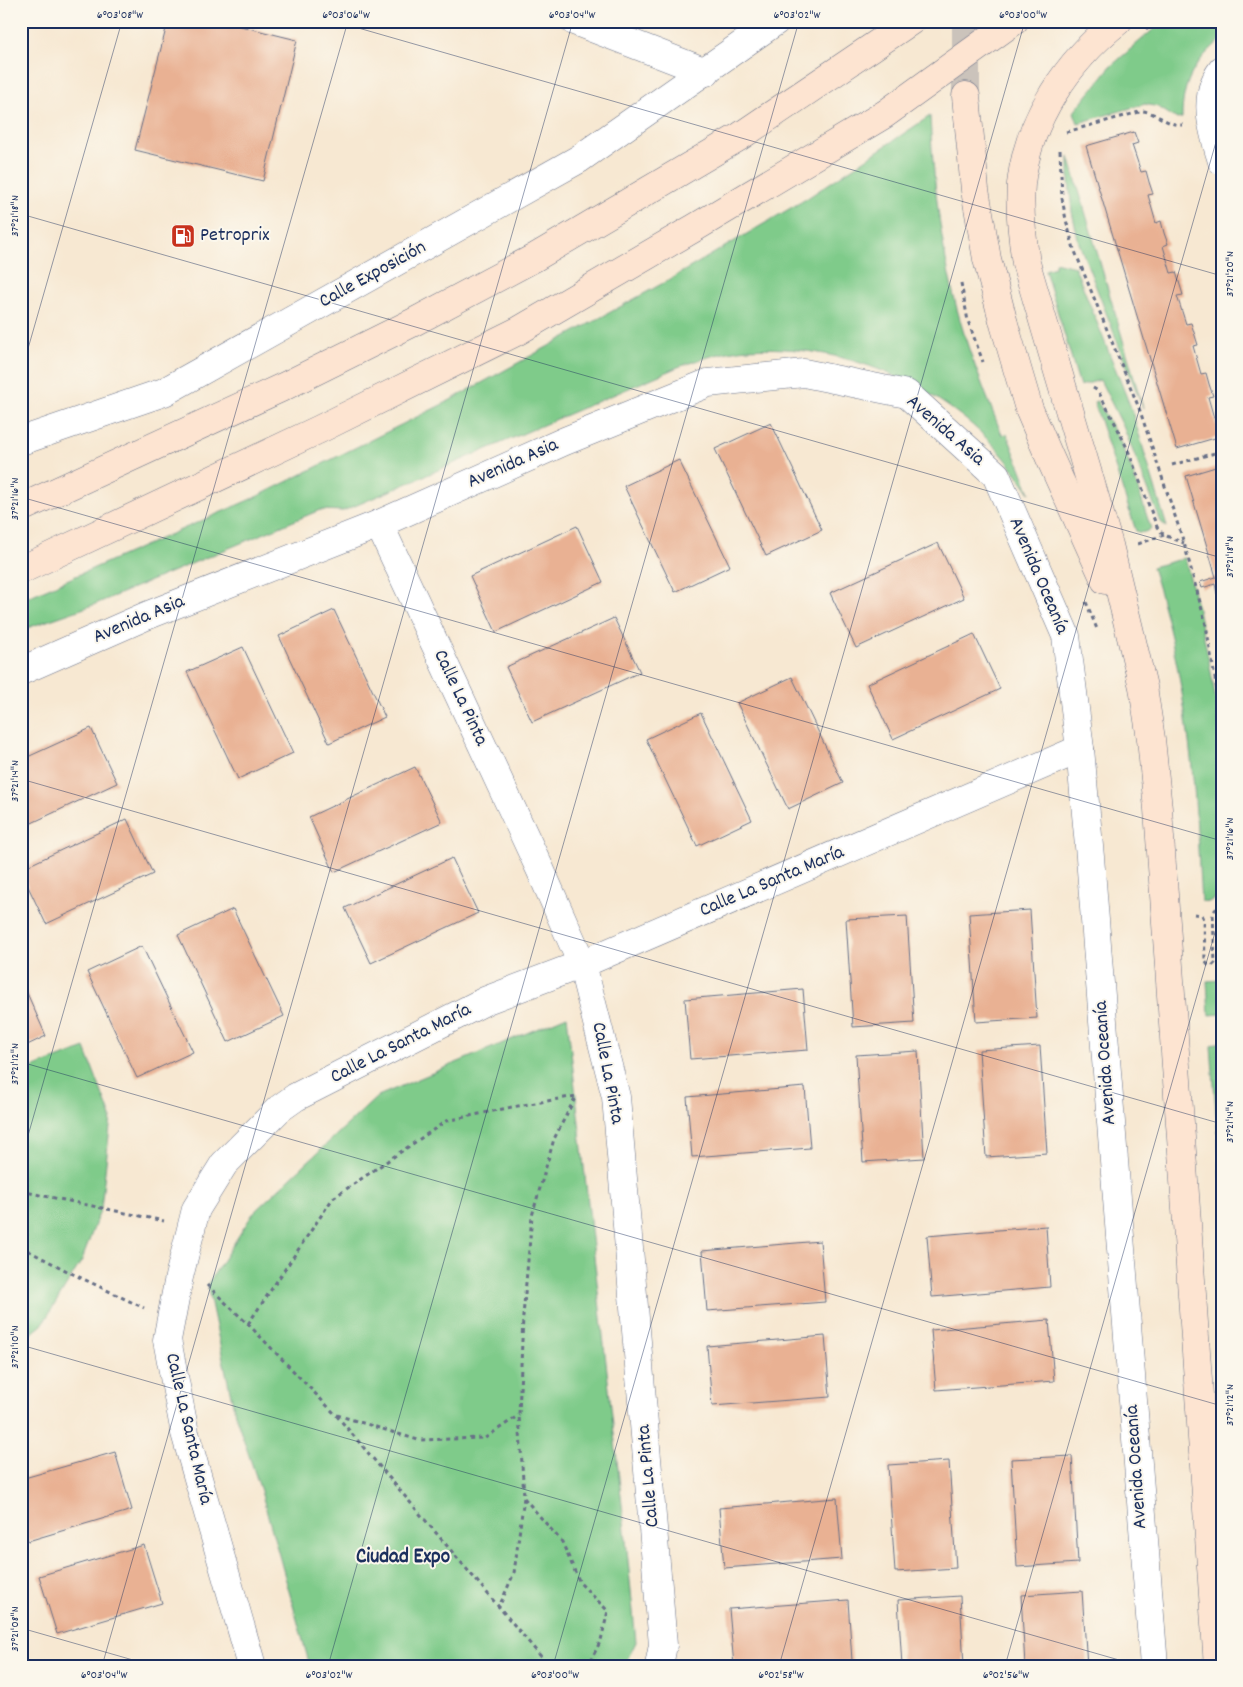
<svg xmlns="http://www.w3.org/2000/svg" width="1243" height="1687" viewBox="0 0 1243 1687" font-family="Dekko,sans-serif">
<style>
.green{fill:#7fcb8a;stroke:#4d7d74}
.building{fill:#e9b193}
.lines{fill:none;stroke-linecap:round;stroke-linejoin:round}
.secondary-tunnel{stroke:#cbc3bb;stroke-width:28;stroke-dasharray:28 14;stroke-linecap:butt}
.street-casing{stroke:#687087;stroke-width:29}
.secondary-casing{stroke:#687087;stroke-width:29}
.path{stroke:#687087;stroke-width:3;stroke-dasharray:4 4;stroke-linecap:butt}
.street{stroke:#fff;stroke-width:28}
.secondary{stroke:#fde4d1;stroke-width:28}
.ticks{fill:none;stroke:#1b2f5e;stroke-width:1;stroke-opacity:0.45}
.labels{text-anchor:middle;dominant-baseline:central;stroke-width:4;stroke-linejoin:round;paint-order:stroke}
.poi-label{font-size:20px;fill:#1b2f5e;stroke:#fbf7ec;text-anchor:start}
.street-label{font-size:20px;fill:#1b2f5e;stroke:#fbf7ec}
.neighbourhood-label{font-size:21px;font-weight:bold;fill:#1b2f5e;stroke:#fbf7ec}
.neatline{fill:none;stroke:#1b2f5e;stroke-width:2}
.ticks-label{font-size:12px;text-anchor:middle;fill:#1b2f5e}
</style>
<rect width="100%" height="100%" fill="#fbf7ec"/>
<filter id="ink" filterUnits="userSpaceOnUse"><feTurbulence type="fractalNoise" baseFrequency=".02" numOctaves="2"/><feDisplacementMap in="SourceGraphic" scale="10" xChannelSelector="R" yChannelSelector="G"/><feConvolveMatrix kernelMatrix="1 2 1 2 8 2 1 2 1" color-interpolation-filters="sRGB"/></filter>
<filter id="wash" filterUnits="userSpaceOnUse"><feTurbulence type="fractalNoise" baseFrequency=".0096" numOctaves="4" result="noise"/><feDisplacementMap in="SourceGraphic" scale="20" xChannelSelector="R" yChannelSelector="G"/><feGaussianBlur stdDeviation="1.12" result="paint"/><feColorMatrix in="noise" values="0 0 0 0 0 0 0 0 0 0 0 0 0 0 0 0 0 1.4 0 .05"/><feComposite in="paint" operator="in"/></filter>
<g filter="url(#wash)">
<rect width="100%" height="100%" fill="#f7e8d2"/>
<g class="green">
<path d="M1163,21h59v18c-27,22 -40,43 -40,79l-5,1 -19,-12 -13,-3 -67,19 -4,-11 36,-45z"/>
<path d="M930,116c4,80 14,160 40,236 10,28 21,55 32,83l5,-1 23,59c-10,-14 -20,-30 -32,-43 -62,-68 -157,-107 -250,-101 -24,2 -47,10 -70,18l-335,144 -23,-1 -227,95 -72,25v-30l237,-104 189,-94 220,-121 139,-82z"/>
<path d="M1069,157l74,251 -64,-165 -7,-31 -3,-31z"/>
<path d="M1055,262l20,5 56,141 36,119 -6,-5 -38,-96 -23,-46 -20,6 -35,-116 10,-3z"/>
<path d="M1097,401l22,38 13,31 19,59c-6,3 -9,5 -15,2l-42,-129z"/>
<path d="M1185,558c17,66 33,134 37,202 2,46 0,92 0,137l-9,2 -4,3 -8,-1c-3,-44 -4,-89 -9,-133 -7,-67 -19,-136 -40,-201z"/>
<path d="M1222,980v34l-13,1 -2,-34z"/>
<path d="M567,1016l59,524 10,102 -12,24h-314l-49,-175 -26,-77 -28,-129 47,-73 124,-116z"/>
<path d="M1222,1041v147l-11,-142z"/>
<path d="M85,1048l26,69 -10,91 -19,52 -40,65 -21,17v-270z"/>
</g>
<g id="blocks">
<g class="building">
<path d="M168,21h52l77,19 -34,141 -128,-31z"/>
<path d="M1134,132l4,11 -6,2 9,27 5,-1 3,11 4,12 -5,1 8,28 5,-2 3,12 4,11 -5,2 8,27 5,-1 7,23 -6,1 9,28 5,-1 7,22 -5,1 8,28 5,-1 3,11 4,12 -5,1 8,28 5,-2 1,3v10l-45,13 -91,-303z"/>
<path d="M771,423l51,107 -56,26 -51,-107z"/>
<path d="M679,460l51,106 -55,26 -51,-106z"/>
<path d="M1222,465v127l-5,2 -2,-10 -13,4 -2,-6 16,-5 -30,-101z"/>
<path d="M577,526l26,56 -107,50 -26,-56z"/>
<path d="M938,543l26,55 -108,50 -26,-55z"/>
<path d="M334,610l51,107 -56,26 -50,-107z"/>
<path d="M614,618l26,54 -108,50 -26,-55z"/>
<path d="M974,634l26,55 -107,50 -26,-55z"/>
<path d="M243,647l50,106 -55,26 -51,-107z"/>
<path d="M792,677l51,106 -55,26 -51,-106z"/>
<path d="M701,713l51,107 -55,26 -51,-107z"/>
<path d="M91,728l26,55 -96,45v-68z"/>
<path d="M415,767l27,55 -108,50 -25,-55z"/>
<path d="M127,819l26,55 -107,50 -25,-52v-3z"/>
<path d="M452,858l26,55 -107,50 -26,-55z"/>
<path d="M233,909l51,107 -56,26 -50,-107z"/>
<path d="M1030,910l7,108 -61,4 -7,-108z"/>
<path d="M907,916l7,107 -61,4 -7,-108z"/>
<path d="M142,946l51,106 -56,26 -50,-106z"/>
<path d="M21,987l6,6 19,43 -25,12z"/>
<path d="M803,989l5,61 -118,9 -5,-60z"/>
<path d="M1040,1046l7,107 -61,4 -7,-107z"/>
<path d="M918,1051l6,107 -61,4 -7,-107z"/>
<path d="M805,1087l5,61 -118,9 -5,-60z"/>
<path d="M1046,1226l4,61 -118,10 -5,-61z"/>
<path d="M820,1241l5,61 -118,9 -5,-60z"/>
<path d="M1049,1320l5,61 -118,9 -5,-60z"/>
<path d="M825,1336l5,61 -118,9 -5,-60z"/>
<path d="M115,1452l17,58 -104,31 -7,-21v-41z"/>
<path d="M1072,1456l6,107 -61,4 -6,-108z"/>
<path d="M949,1461l7,107 -61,4 -7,-107z"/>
<path d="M837,1498l5,61 -118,9 -5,-60z"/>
<path d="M144,1545l18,58 -105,31 -18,-58z"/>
<path d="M1082,1591l5,75h-62l-4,-71z"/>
<path d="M960,1596l4,70h-62l-4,-66z"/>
<path d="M848,1600l4,61 -61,5h-57l-5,-57z"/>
</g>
</g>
</g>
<g filter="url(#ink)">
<use href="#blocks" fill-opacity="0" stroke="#687087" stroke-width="1"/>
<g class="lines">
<path class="secondary-tunnel" d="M966,21v75"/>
<defs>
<g id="street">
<path d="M574,21l132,51"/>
<path d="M1222,70c-21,27 -9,62 0,91"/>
<path d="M21,441l143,-49 415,-233 197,-138"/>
<path d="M379,524l161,345 42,95 34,133 47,548 -4,21"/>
<path d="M21,671l125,-55 233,-92 186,-83 143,-58 96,-10 103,21 89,81 70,161 14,113 10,108 64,809"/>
<path d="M252,1666l-67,-233 -18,-93 12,-63 17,-68 28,-45 55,-55 17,-12 191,-97 95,-36 498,-215"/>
</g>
<g id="secondary">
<path d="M1118,21c-50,40 -90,98 -97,163 -2,26 1,53 5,79l83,282 34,142 8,52 7,70 60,857"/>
<path d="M966,96l9,94 12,69 17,65 25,85 20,47 56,124"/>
<path d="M21,508l262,-121 129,-64 122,-65 205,-121 172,-116"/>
<path d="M21,570l299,-141 198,-98 178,-104 189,-113 129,-93"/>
</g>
</defs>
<use href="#street" class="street-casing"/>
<use href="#secondary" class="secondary-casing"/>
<g class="path">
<path d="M1146,29l9,-8"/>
<path d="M1066,132l77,-21c15,2 25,15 40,14"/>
<path d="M1060,150l2,48 4,22 8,29 65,159 45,135 22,82 16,95"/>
<path d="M961,283l7,38 15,41"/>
<path d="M1093,388l5,3 18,34 12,25 29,77 7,8 20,8"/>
<path d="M1172,465l50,-14"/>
<path d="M1138,544l26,-9"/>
<path d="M1086,602l11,27"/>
<path d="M1194,914l8,1 2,4 1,42 3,4 4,1 3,-3 -2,-48 2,-5 7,-5"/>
<path d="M21,1191l143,30"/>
<path d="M21,1247l52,27 71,34"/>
<path d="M207,1285l41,39 88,91 213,251"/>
<path d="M248,1324l85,-126 113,-77 66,-14 64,-11 -22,43 -22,77 -9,100 -4,99 5,82 -10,76 -15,34"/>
<path d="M337,1415l81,25 67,-2 34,-23"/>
<path d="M524,1498l38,44 18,41 28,28 -7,29 -13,26"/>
</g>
<use href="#street" class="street"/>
<use href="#secondary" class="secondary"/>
</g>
</g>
<path class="ticks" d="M334,21l888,255M21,214l1201,344M21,373l101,-352M21,497l1201,344M21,779l1201,345M21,1062l1201,344M21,1160l327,-1139M21,1345l1119,321M21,1628l133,38M102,1666l471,-1645M328,1666l471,-1645M553,1666l472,-1645M779,1666l443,-1545M1005,1666l217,-758"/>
<defs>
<symbol id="fuel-square" viewBox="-11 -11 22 22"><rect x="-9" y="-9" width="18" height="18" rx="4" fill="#c8321e" stroke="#fbf7ec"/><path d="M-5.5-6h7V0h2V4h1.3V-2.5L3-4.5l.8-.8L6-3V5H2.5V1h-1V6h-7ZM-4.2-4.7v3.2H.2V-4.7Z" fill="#fff"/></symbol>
</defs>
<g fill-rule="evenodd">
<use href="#fuel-square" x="169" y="222" width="28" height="28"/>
</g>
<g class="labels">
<g class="poi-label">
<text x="200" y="236">Petroprix</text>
</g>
<g class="street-label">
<text transform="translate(373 275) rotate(-29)">Calle Exposición</text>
<text transform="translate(945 431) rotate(41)">Avenida Asia</text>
<text transform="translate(513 464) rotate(-24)">Avenida Asia</text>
<text transform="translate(1038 576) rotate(67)">Avenida Oceanía</text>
<text transform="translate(139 620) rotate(-23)">Avenida Asia</text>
<text transform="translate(460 698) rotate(65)">Calle La Pinta</text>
<text transform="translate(772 882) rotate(-23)">Calle La Santa María</text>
<text transform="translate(401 1044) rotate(-27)">Calle La Santa María</text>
<text transform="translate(1106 1063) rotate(-94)">Avenida Oceanía</text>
<text transform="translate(607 1073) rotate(79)">Calle La Pinta</text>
<text transform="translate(188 1429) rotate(77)">Calle La Santa María</text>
<text transform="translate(1137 1467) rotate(-94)">Avenida Oceanía</text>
<text transform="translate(649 1476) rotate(-95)">Calle La Pinta</text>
</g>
<g class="neighbourhood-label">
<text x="403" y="1558">Ciudad Expo</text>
</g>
</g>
<rect width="1243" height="1687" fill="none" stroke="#fbf7ec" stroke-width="55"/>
<rect x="28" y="28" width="1188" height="1632" class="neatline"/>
<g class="ticks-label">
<text x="120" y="18">6°03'08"W</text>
<text x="346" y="18">6°03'06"W</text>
<text x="572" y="18">6°03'04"W</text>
<text x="797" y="18">6°03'02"W</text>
<text x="1023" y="18">6°03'00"W</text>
<text transform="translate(14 216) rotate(-90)" y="4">37°21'18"N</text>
<text transform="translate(1229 274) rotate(-90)" y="4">37°21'20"N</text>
<text transform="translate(14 499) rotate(-90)" y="4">37°21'16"N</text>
<text transform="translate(1229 557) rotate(-90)" y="4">37°21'18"N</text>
<text transform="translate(14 781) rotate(-90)" y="4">37°21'14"N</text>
<text transform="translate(1229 839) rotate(-90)" y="4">37°21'16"N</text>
<text transform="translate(14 1064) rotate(-90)" y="4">37°21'12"N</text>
<text transform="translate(1229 1122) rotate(-90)" y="4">37°21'14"N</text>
<text transform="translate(14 1347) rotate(-90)" y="4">37°21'10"N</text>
<text transform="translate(1229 1405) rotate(-90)" y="4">37°21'12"N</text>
<text transform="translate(14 1629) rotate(-90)" y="4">37°21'08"N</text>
<text x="104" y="1678">6°03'04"W</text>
<text x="329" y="1678">6°03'02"W</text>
<text x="555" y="1678">6°03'00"W</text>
<text x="781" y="1678">6°02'58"W</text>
<text x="1006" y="1678">6°02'56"W</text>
</g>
</svg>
